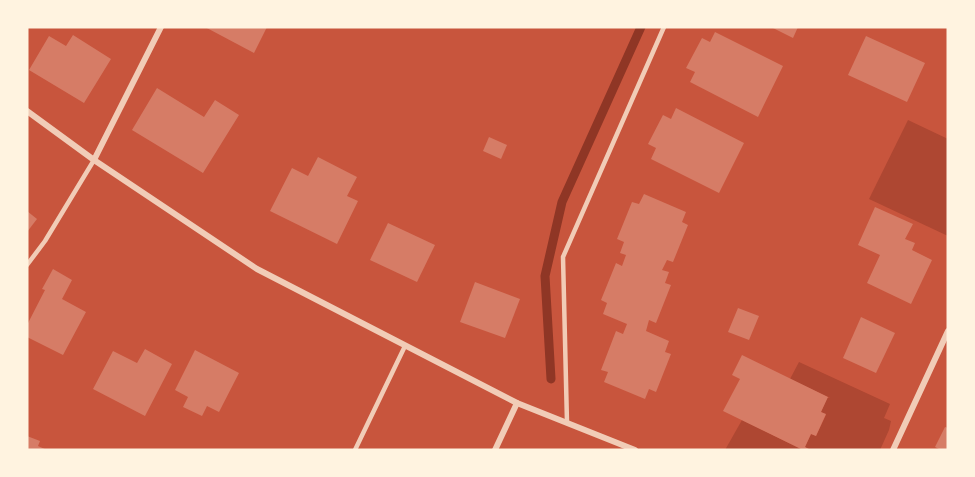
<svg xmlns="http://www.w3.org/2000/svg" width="975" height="477" viewBox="0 0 975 477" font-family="'Roboto Serif',serif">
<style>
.green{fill:#ae4732}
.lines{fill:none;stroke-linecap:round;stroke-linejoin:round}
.stream{stroke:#8f3625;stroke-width:9}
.building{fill:#d67c66}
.service{stroke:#f1ccb7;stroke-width:4.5}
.minor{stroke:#f1ccb7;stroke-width:6}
</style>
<rect width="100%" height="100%" fill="#c8553d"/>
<g class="green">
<path d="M908,120l40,19v97l-79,-37z"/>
<path d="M799,362l91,42 -6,14 7,3 -2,9 -9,20h-71l-4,-3 6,-13 5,2 10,-21 -5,-3 6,-14h3l-40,-19z"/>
<path d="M742,420l61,30h-78z"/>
</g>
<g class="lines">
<path class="stream" d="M551,379l-6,-103 17,-74 79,-175"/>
</g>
<g class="building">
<path d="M205,27h62l-13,26z"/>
<path d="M771,27h27l-5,11z"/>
<path d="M715,32l68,34 -25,51 -68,-35 5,-10 -9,-4 16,-30 8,4z"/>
<path d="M73,35l38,24 -27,44 -55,-33 20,-34 17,10z"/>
<path d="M866,36l59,27 -18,39 -59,-27z"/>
<path d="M157,88l47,29 11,-17 24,15 -36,58 -71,-43z"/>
<path d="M676,108l68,35 -25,50 -68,-34 5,-11 -8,-4 15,-29 8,4z"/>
<path d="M489,137l18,8 -6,14 -18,-8z"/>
<path d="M318,157l39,20 -10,19 11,5 -21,43 -67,-33 22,-43 16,8z"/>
<path d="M644,194l42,18 -4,10 6,3 -15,37 -6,-2 -5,10 7,2 -4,11 6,2 -15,38 -7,-3 -3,11 23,10 -4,11 6,2 -15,38 -7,-3 -4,10 -41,-17 4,-10 -7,-2 15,-39 7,3 4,-10 -24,-10 4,-11 -6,-3 15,-37 6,3 4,-11 -6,-2 4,-11 -7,-3 15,-37 7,2z"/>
<path d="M875,207l38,17 -8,15 10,4 -3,7 20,10 -21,44 -44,-21 13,-28 -22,-10z"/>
<path d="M27,211l10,8 -10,13z"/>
<path d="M388,223l47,22 -18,37 -47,-22z"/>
<path d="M53,269l19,11 -10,19 24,13 -23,43 -36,-18v-12l18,-35 -3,-1z"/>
<path d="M475,282l45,17 -15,39 -45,-16z"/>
<path d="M738,308l21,8 -10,24 -21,-8z"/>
<path d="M861,317l34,16 -19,40 -33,-15z"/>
<path d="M145,349l27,15 -27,52 -52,-27 20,-38 24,12z"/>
<path d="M195,350l44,23 -20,39 -12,-6 -5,10 -19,-9 5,-10 -13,-7z"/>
<path d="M742,355l86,42 -7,15 5,2 -10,22 -5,-2 -6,13 6,3h-8l-80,-39 17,-32 -8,-4z"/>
<path d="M945,427l3,1v22h-7l-6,-3z"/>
<path d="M27,436l13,5 -2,5 9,4h-20z"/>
</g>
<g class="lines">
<g class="service">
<path d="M27,265l18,-24 49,-81"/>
<path d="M567,423l-4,-166 101,-230"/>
<path d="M355,450l50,-104"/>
</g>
<g class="minor">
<path d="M27,111l67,49 163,109 260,134 118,47"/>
<path d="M94,160l67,-133"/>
<path d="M495,450l22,-47"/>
<path d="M893,450l55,-119"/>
</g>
</g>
<rect width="975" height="477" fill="none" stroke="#fff3e0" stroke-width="57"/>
</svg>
